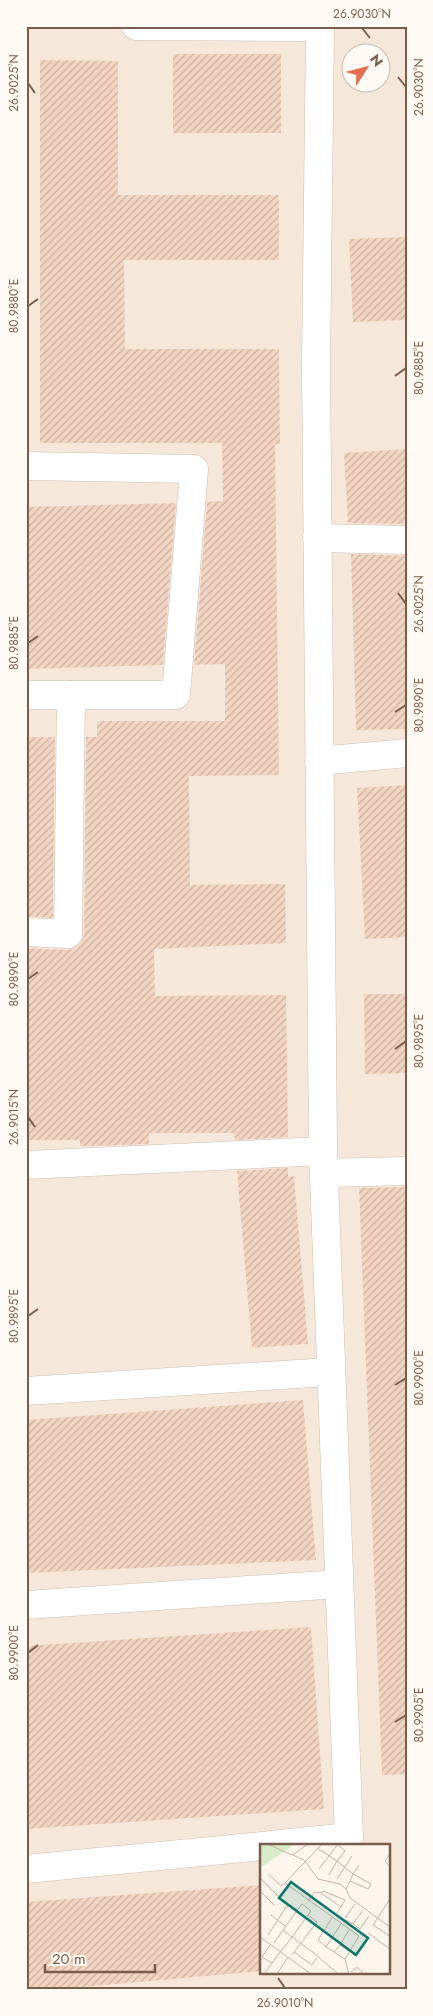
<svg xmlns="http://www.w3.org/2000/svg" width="433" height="2016" viewBox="0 0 433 2016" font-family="Jost,sans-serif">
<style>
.residential{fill:#f5e8da;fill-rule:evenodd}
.building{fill:url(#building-hatch)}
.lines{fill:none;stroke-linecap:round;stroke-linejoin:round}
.minor-casing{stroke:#d1beb0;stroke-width:29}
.minor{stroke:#fff;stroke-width:28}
.ticks{fill:none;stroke:#7a5c4d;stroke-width:2}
.inset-road{fill:none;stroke:#c5b3a7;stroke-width:1}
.view{fill:#0f766e;fill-opacity:0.15;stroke:#0f766e;stroke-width:2.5}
.inset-edge{fill:none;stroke:#7a5c4d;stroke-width:2.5}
.neatline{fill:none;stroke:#7a5c4d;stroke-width:2}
.ticks-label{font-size:12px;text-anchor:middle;fill:#7a5c4d}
</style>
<defs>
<pattern id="building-hatch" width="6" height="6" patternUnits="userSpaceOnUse" patternTransform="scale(1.25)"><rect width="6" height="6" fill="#f3d5c3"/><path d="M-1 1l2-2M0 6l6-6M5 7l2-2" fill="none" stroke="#cab0a1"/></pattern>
</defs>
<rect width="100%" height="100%" fill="#fdf6ec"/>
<path class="residential" d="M26,26h381v1964h-381zM350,52h30v30h-30zM262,1845h127v127h-127z"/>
<g class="building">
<rect x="173" y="54" width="108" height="79"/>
<path d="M40,60l78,1v134h161v65h-155l1,89h154l1,95h-5l4,331 -90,1 1,109 95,-1 1,59 -132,6 1,47 131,-1 2,142 -53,3 -1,-7h-85v11l-57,2h-12v-6h-54v-192l41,2 8,-2 6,-5 3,-8 2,-198h11v-16h128v-57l-31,1 13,-163 16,-1 -1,-58h-182z"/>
<path d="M407,237v83l-54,2 -4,-83z"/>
<path d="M407,449v75l-59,-1 -4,-70z"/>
<path d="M176,503l-13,162 -137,4v-162z"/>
<path d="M351,554l56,2v173l-51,1z"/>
<path d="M26,737h29l-2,181 -27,-2z"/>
<path d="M407,785v152l-42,2 -8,-151z"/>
<path d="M364,994h43v79l-42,1z"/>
<path d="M288,1168v9l6,-1 14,168 -56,4 -15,-177z"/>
<path d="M407,1187v587l-25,1 -23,-587z"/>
<path d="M303,1400l13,160 -290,13v-153z"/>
<path d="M311,1627l13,182 -298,20v-183z"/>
<path d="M262,1885v86l-213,19h-23v-88z"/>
</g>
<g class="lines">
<defs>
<g id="minor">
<path d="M136,26l184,1"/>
<path d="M26,466l168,3 -18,226h-150"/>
<path d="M317,538l90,2"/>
<path d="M319,761l88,-8"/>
<path d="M26,932l42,2 3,-239"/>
<path d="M26,1165l297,-14"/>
<path d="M324,1173l83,-2"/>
<path d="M26,1391l304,-19"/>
<path d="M26,1605l313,-21"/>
<path d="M270,1845l79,-8 -26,-686 -7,-785 4,-340"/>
<path d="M26,1869l236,-23"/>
</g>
</defs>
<use href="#minor" class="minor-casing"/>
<use href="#minor" class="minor"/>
</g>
<path class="ticks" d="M362,28l8,10M398,77l8,10M28,83l7,10M28,306l10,-7M395,376l11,-8M398,593l8,11M28,643l10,-7M395,712l11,-7M28,979l10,-7M395,1049l11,-8M28,1117l7,10M28,1316l10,-7M395,1385l11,-7M28,1653l10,-8M395,1722l11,-7M278,1978l7,10"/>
<g transform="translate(260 1844)">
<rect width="130" height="130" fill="#fdf6ec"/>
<path d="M0,0h35l-35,24z" fill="#d8ecc9"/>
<path class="inset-road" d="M7,0l37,16 14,19 22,5 6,5M62,0l-37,39 74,53 -14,23 4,15M57,4l20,13 8,-10 -8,-7M130,10l-5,7 5,6M33,11l15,-11M59,25l19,-25M8,30l13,12 4,-3M69,31l8,-14 16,13 6,-9M0,34l20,20 9,-11M77,35l15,-23M90,37l18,8 3,-5 -18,-10 -3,7 -4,8 4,9 40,29M0,47l14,14M22,55l15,11M130,55l-17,26 17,11M48,57l7,-9 6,1M77,69l4,-6 4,-7 -22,-9 -2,2 20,14M11,71l14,11M76,71l17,9 10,-14M85,74l10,-14M93,80l7,5 9,-13M108,89l22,16M8,91l20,-31M0,93l51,37M14,99l9,-13M80,101l9,-15M66,103l-8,-7 14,-22M34,108l18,13 5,-7M74,108l-8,-5 15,-23M32,111l25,-33 -9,-7M85,115l-11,-7 6,-7 10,7M12,119l20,-26 19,-26 -9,-7 -19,26 9,7 8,6 14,10 24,21M91,128l6,-5 7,7M4,130l8,-11 -10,-6 8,-12M17,130l11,-17"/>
<path class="view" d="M31,38l77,56 -12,17 -77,-57z"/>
<rect width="130" height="130" class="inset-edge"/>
</g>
<rect width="433" height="2016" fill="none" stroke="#fffaf3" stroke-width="55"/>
<g transform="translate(366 68) rotate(54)"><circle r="24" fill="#fffaf3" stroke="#cabbb1"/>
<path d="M0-4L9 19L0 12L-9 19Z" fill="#e76f51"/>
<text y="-8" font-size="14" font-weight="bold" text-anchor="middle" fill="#7a5c4d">N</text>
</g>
<path d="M45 1964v8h110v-8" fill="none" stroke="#7a5c4d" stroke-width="2.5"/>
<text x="52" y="1964" font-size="15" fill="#7a5c4d" stroke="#fffaf3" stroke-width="4" paint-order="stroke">20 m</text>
<rect x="28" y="28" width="378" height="1960" class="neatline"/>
<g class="ticks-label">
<text x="362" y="18">26.9030°N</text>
<text transform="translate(14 83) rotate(-90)" y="4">26.9025°N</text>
<text transform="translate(419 87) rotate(-90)" y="4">26.9030°N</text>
<text transform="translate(14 306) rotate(-90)" y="4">80.9880°E</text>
<text transform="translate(419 368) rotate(-90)" y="4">80.9885°E</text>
<text transform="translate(419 604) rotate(-90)" y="4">26.9025°N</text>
<text transform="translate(14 643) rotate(-90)" y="4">80.9885°E</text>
<text transform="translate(419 705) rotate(-90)" y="4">80.9890°E</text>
<text transform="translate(14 979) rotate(-90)" y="4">80.9890°E</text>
<text transform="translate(419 1041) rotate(-90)" y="4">80.9895°E</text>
<text transform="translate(14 1117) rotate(-90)" y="4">26.9015°N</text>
<text transform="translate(14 1316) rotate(-90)" y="4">80.9895°E</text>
<text transform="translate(419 1378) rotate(-90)" y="4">80.9900°E</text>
<text transform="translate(14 1653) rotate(-90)" y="4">80.9900°E</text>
<text transform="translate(419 1715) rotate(-90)" y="4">80.9905°E</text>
<text x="285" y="2007">26.9010°N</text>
</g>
</svg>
